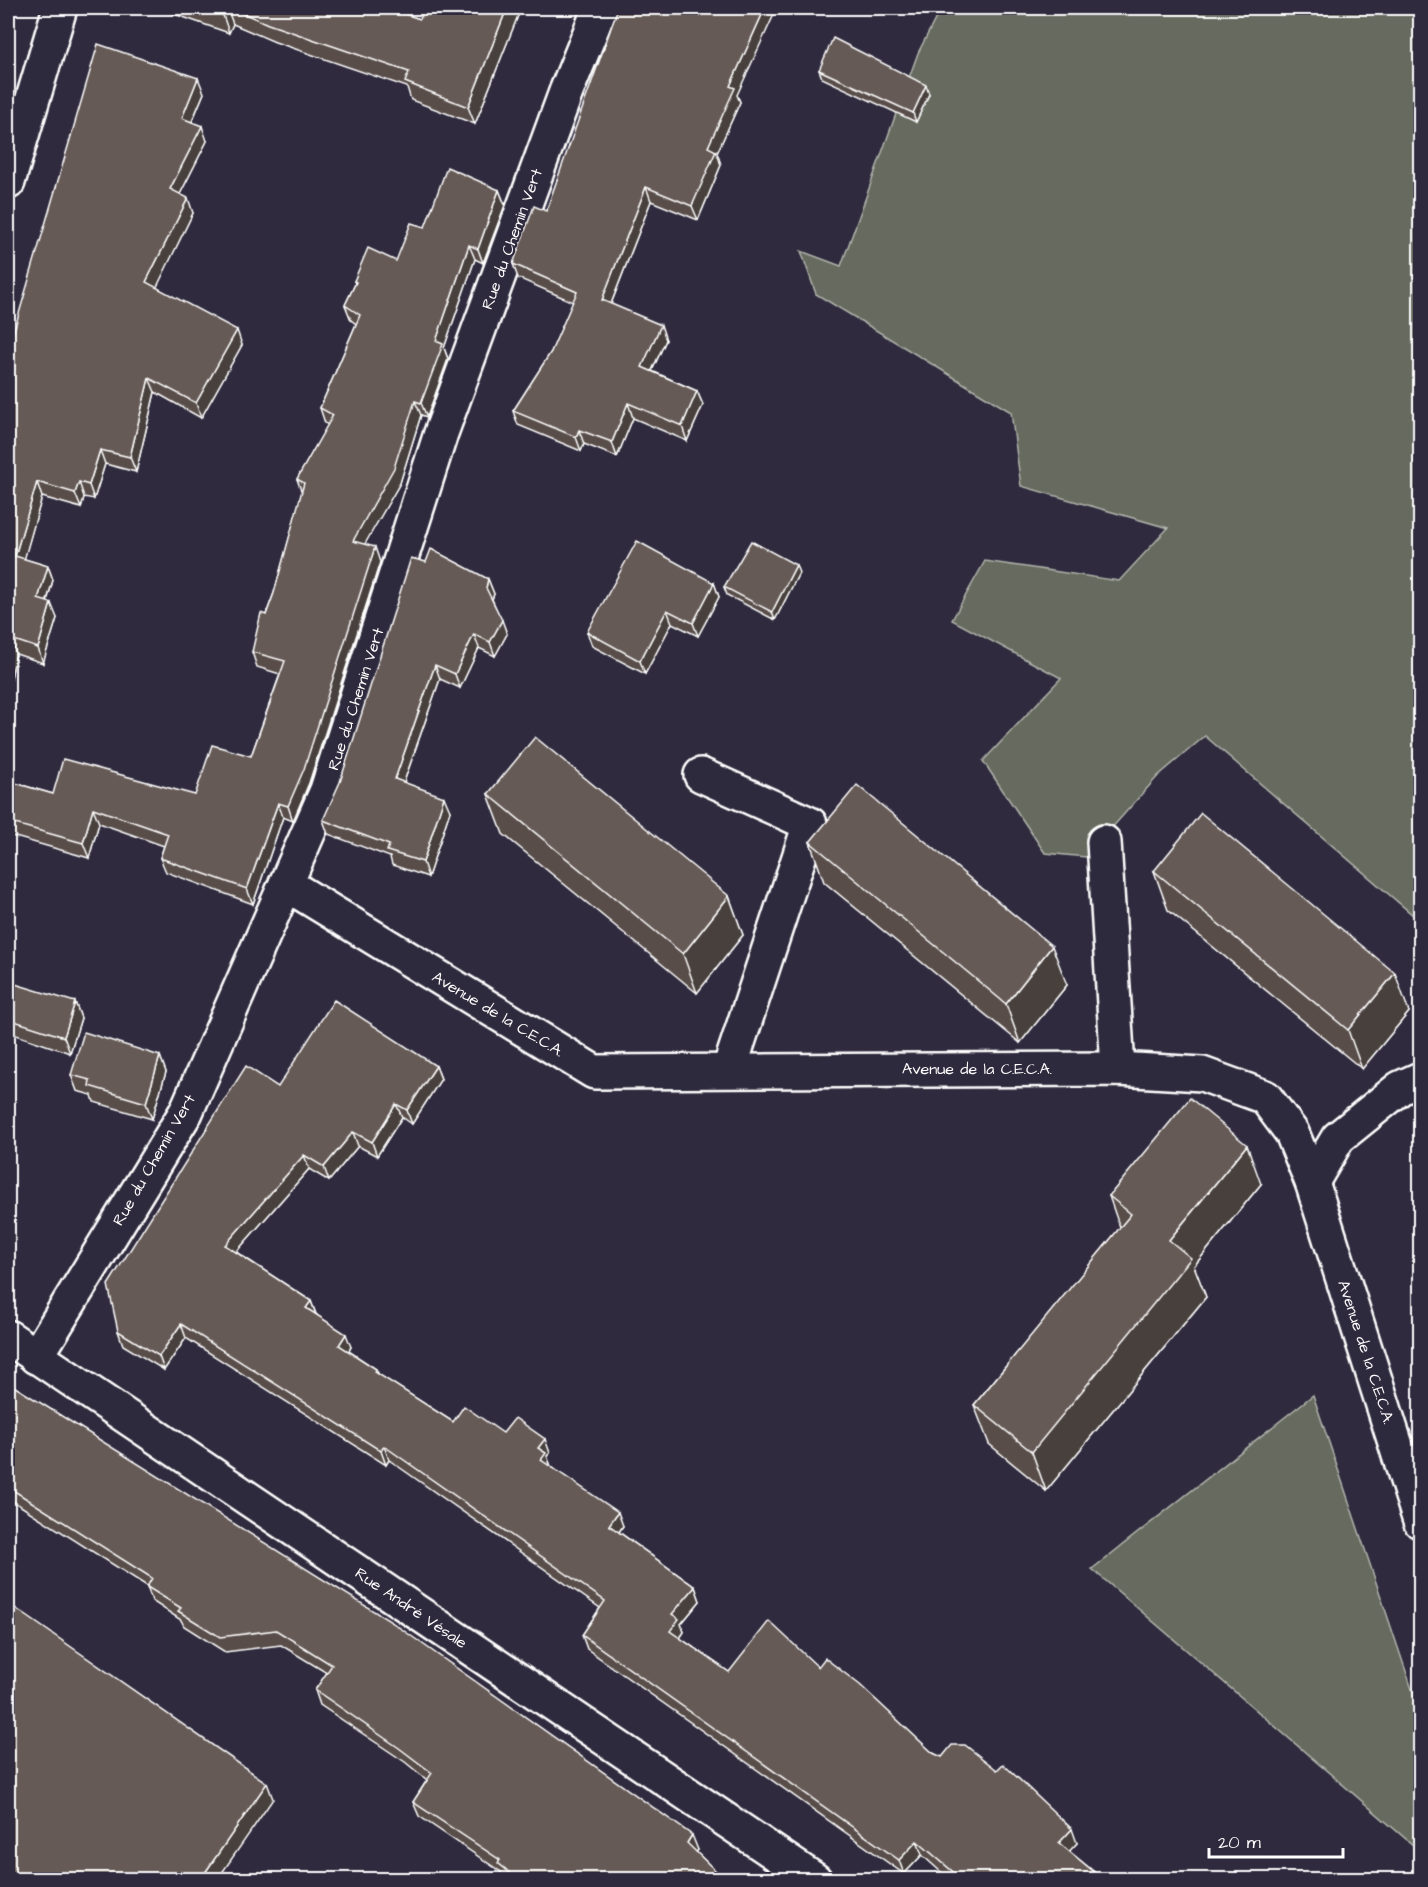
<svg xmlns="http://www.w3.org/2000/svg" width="1428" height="1887" viewBox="0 0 1428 1887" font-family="'Architects Daughter',sans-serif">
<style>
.green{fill:#666b5e;stroke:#b2b5ae;stroke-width:1.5}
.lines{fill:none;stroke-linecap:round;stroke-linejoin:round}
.street-casing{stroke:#fff;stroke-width:38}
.secondary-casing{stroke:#fff;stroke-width:38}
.street{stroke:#2f2a3d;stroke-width:33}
.secondary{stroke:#2f2a3d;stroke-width:33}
.wall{fill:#584d4a;stroke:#fff;stroke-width:1.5}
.shaded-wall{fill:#473f3c;stroke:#fff;stroke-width:1.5}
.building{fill:#665a56;stroke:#fff;stroke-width:1.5}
.labels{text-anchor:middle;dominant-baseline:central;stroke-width:4.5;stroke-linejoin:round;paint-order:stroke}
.street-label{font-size:16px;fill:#fff;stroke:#2f2a3d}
</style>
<rect width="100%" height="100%" fill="#2f2a3d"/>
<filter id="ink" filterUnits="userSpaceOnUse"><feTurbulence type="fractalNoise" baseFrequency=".0167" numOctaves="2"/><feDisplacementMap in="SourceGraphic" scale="12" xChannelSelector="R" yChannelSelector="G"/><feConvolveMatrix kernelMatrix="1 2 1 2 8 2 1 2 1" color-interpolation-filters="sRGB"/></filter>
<g filter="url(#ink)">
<g class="green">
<path d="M941,8h479v913l-215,-185 -47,40 -72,81 -41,-4 -62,-92 78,-83 -109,-58 33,-59 134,20 49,-53 -147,-42 -10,-74 -195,-118 -15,-43 40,15 77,-213z"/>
<path d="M1313,1395l107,318v138l-328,-282z"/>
</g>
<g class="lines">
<defs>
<g id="street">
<path d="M701,775l109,49 -81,246"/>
<path d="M1104,842l14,227"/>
<path d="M286,884l308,188 524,-3 84,5 63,23 27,36 20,49 108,339"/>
<path d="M1312,1182l26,-44 62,-50 20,-9"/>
<path d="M36,1357l150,-245 141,-322 114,-357 125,-341 34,-84"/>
</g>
<g id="secondary">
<path d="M8,182l52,-174"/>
<path d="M8,1337l807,543"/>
</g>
</defs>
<use href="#street" class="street-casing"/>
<use href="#secondary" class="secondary-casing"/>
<use href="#street" class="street"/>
<use href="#secondary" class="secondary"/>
</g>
<g class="wall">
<path d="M157,8h229l34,11 5,-11h96l-46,116 -64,-24 -4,-13 -132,-45 -42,-18 -4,9z"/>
<path d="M819,70l110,24 -13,28 -94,-44z"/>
<path d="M204,93l-12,29 15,19 -27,53 13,19 -37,74 86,58 -41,73 -46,-26 -19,80 -31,-8 -11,35 -10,-2 -3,11 -39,-11 -18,62 24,7 5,14 -6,22 10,16 -14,45 -27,-9 -8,38v-341z"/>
<path d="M737,95l3,7 -23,51 4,12 -23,55 -47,-19 -40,103 55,36 -14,31 45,20 6,14 -16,36 -54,-23 -16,39 -33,-13 -3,7 -63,-26 -5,-14 38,-59 22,-50 -55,-24 -5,-14 33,-53z"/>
<path d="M499,190l6,15 -22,58 -8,-4 -31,89 4,11 -21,58 -6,-2 -21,68 -36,61 16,18 -71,221 -16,38 -10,-4 -30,87 -87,-32 -6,-14 4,-12 -65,-23 -10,35 -81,-23v-54l45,13 142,1 56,-39 29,-82 -23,-7 -5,-15 22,-59 28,-100 -5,-14 31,-54 -3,-2 -5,-15 36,-84 -5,-4 -6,-15 10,-21 -1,-3 42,-20 29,-34z"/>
<path d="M799,573l-24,47 -48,-25 -3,-8z"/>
<path d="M488,579l6,15 -2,5 15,35 -12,22 -16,-8 -19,40 -20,-9 -36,103 46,29 -22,66 -36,-12 -2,-8 -62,-23 -5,-14z"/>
<path d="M714,583l5,14 -21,39 -26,-13 -27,51 -53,-28 -5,-14z"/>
<path d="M488,794l241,102 14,39 -46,58 -194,-159z"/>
<path d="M810,842l257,143 -47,58 -196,-161z"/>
<path d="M1154,871l255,141 -47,57 -194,-159z"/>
<path d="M75,1002l6,16 -11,35 -60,-20 -2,-6v-21z"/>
<path d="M160,1056l6,16 -14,47 -58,-17 -2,-7 -15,-4 -6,-16z"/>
<path d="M436,1066l5,13 -29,45 -10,-7 -25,39 -19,-10 -29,35 -20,-12 -73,83 75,49 5,13 35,33 -2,4 27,18 3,6 74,47 50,11 47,20 -3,3 4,10 72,60 -4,6 76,55 5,14 -19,23 3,8 -4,6 49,34 89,-5 115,86 144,90 -8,8 35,29h-154l-28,-25 -18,19 -317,-225 -5,-14 18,-27 -211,-148 -3,5 -200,-127 -22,32 -41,-25 -5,-14 160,-244z"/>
<path d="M1261,1184l-67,82 12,31 -160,194 -57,-47 -15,-39 146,-177 -11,-32z"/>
<path d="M8,1385l690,465 -2,2 29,28h-219l-3,-2 -2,-6 -82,-56 -6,-14 14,-22 -22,-18 -85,-57 -5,-15 12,-17 -46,-28 -56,7 -41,-26 -3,-6 -29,-19 -5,-15 -139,-88z"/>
</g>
<g class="shaded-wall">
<path d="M226,8h1l6,16 -4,9 -6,-18z"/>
<path d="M507,8h14l-46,116 -7,-17z"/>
<path d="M765,8h12l-40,87 3,7 -23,51 4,12 -23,55 -6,-14 16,-59 22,-61z"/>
<path d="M198,78l6,15 -17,40 -5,-15z"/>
<path d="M926,85l3,9 -13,28 -3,-9z"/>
<path d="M202,126l5,15 -32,63 -5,-15z"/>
<path d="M646,187l5,14 -44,113 -5,-14z"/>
<path d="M499,190l6,15 -22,58 -5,-14z"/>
<path d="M188,198l5,15 -41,84 -6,-15z"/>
<path d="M469,245l6,14 -31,89 4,11 -21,58 -6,-14 15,-62z"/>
<path d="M661,325l5,15 -19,41 -5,-14z"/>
<path d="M237,330l5,15 -41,73 -5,-15z"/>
<path d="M149,378l6,14 -19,80 -6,-15z"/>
<path d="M697,391l6,14 -16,36 -5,-15z"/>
<path d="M415,401l6,14 -21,68 -42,73 -5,-15z"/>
<path d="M628,403l5,15 -16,39 -5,-15z"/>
<path d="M579,430l5,14 -3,7 -5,-14z"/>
<path d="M100,450l5,14 -11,35 -5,-14z"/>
<path d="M37,482l5,15 -21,74 -6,-15z"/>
<path d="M79,482l5,15 -3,11 -6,-15z"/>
<path d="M375,547l5,15 -71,221 -16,38 -5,-15z"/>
<path d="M796,565l3,8 -24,47 -3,-8z"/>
<path d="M48,566l5,14 -10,34 -5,-15z"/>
<path d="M488,579l6,15 -3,8 -5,-14z"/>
<path d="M714,583l5,14 -21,39 -5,-13z"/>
<path d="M51,603l6,15 -14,45 -5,-15z"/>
<path d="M667,610l5,13 -27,51 -5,-13z"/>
<path d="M502,620l5,14 -12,22 -5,-14z"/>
<path d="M474,634l5,14 -19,40 -5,-14z"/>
<path d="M11,639l5,15 -8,38v-38z"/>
<path d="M435,665l5,14 -40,114 -5,-14z"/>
<path d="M444,797l6,14 -22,66 -5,-15z"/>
<path d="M278,803l5,14 -30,87 -6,-15z"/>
<path d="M93,808l6,15 -10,35 -6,-15z"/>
<path d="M729,896l14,39 -46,58 -14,-39z"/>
<path d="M1052,946l15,39 -47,58 -14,-39z"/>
<path d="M1395,973l14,39 -47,57 -14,-39z"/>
<path d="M75,1002l6,16 -11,35 -6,-16z"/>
<path d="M160,1056l6,16 -14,47 -6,-16z"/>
<path d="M436,1066l5,13 -29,45 -5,-14z"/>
<path d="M396,1104l6,13 -25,39 -5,-14z"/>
<path d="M353,1132l5,14 -29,35 -5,-14z"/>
<path d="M1247,1145l14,39 -67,82 12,31 -160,194 -14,-39 137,-212z"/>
<path d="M304,1155l5,14 -79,90 -5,-14z"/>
<path d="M311,1301l5,14 -10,-7z"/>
<path d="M181,1324l5,14 -22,32 -5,-14z"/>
<path d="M346,1334l5,13 -7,12 -5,-14z"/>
<path d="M545,1439l5,14 -3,3 4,11 -5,7 -8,-26z"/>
<path d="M384,1446l5,14 -3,5 -5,-14z"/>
<path d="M618,1512l5,14 -9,13 -5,-14z"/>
<path d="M695,1587l5,14 -19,23 3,8 -9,13 -5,-14 2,-17z"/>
<path d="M267,1783l6,16 -56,81h-17z"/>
<path d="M1072,1829l5,14 -13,14 -5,-14z"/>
<path d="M692,1835l6,15 -6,8 -5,-15z"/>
<path d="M917,1841l5,14 -18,19 -5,-14z"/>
</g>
<g class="building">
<path d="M202,8h24l-3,7z"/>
<path d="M231,8h155l34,11 5,-11h82l-39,99 -63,-25 4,-10 -141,-48z"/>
<path d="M618,8h147l-35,78 5,2 -27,59 8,4 -24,55 -46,-19 -44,113 59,25 -19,42 55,24 -15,35 -54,-23 -16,39 -33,-12 -3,7 -63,-26 38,-59 26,-60 -64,-28 21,-58 12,5z"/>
<path d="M833,38l93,47 -13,28 -94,-43z"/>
<path d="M98,44l100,34 -16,40 20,8 -32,63 18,9 -42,84 91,48 -41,73 -47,-25 -19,79 -30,-7 -11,35 -10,-3 -4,11 -38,-11 -22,74 33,10 -10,33 13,4 -13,45 -27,-9 -3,15v-303z"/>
<path d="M447,167l52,23 -21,59 -9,-4 -33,96 7,3 -22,59 -6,-2 -21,67 -41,73 22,6 -71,222 -16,37 -10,-3 -31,86 -87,-31 8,-24 -75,-26 -10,35 -75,-21v-41l45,13 10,-35 132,36 17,-50 39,11 34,-95 -33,-9 9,-39 5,2 8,-22 30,-110 -7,-4 36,-64 -13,-7 40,-93 -15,-10 11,-23 -2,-1 14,-33 28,13 15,-38 14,4z"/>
<path d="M637,541l77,42 -21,40 -26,-13 -27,51 -53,-29z"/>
<path d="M751,541l45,24 -24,47 -48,-25z"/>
<path d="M431,549l57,30 -2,9 16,32 -12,22 -16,-8 -19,40 -20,-9 -40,114 49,18 -21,65 -36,-11 2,-6 -66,-25 17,-38 71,-224 15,4z"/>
<path d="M535,737l194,159 -46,58 -195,-160z"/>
<path d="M857,785l195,161 -46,58 -196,-162z"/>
<path d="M1201,813l194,160 -47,57 -194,-159z"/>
<path d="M15,984l60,18 -11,35 -56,-18v-13z"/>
<path d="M334,1000l102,66 -29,44 -11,-6 -24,38 -19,-10 -29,35 -20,-12 -79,90 86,56 -5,7 40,26 -7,11 37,24 -1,3 78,50 11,-16 39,27 12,-15 30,21 -7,9 8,5 -5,7 77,52 -9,13 86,62 -23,27 7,5 -9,12 59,41 40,-51 49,46 7,-9 35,27 73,68 9,4 10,-12h13l32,25 6,-6 69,65 -13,14 45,37h-147l2,-3 -42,-36 -18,19 -317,-225 23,-34 -221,-155 -3,5 -200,-127 -22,32 -41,-25 -10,-46 138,-219 32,21z"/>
<path d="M84,1032l76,24 -14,47 -57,-17 1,-6 -19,-5z"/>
<path d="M1190,1098l57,47 -78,95 22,18 -159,194 -58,-47 157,-191 -22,-18z"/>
<path d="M8,1385l2,2 2,-2 381,238 299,212 -5,8 38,37h-206l-21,-17 2,-3 -87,-58 19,-29 -33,-25 -84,-58 17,-25 -56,-35 -56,7 -42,-26 3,-3 -34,-21 5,-9 -144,-91z"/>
<path d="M8,1603l259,180 -67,97h-192z"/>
</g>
</g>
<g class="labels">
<g class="street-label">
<text transform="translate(512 239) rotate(-70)">Rue du Chemin Vert</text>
<text transform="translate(356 699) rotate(-72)">Rue du Chemin Vert</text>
<text transform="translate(498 1014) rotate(31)">Avenue de la C.E.C.A.</text>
<text x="977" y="1069">Avenue de la C.E.C.A.</text>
<text transform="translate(154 1160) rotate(-60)">Rue du Chemin Vert</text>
<text transform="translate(1366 1352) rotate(72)">Avenue de la C.E.C.A.</text>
<text transform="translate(411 1608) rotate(34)">Rue André Vésale</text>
</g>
</g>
<rect width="1428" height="1887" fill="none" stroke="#2f2a3d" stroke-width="30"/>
<rect x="15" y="15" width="1398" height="1857" fill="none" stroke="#fff" stroke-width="2" filter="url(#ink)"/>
<path d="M1209 1848v9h134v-9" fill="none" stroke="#ffffff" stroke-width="3"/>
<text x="1218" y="1848" font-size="18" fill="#ffffff" stroke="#2f2a3d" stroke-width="4.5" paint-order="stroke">20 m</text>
</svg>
